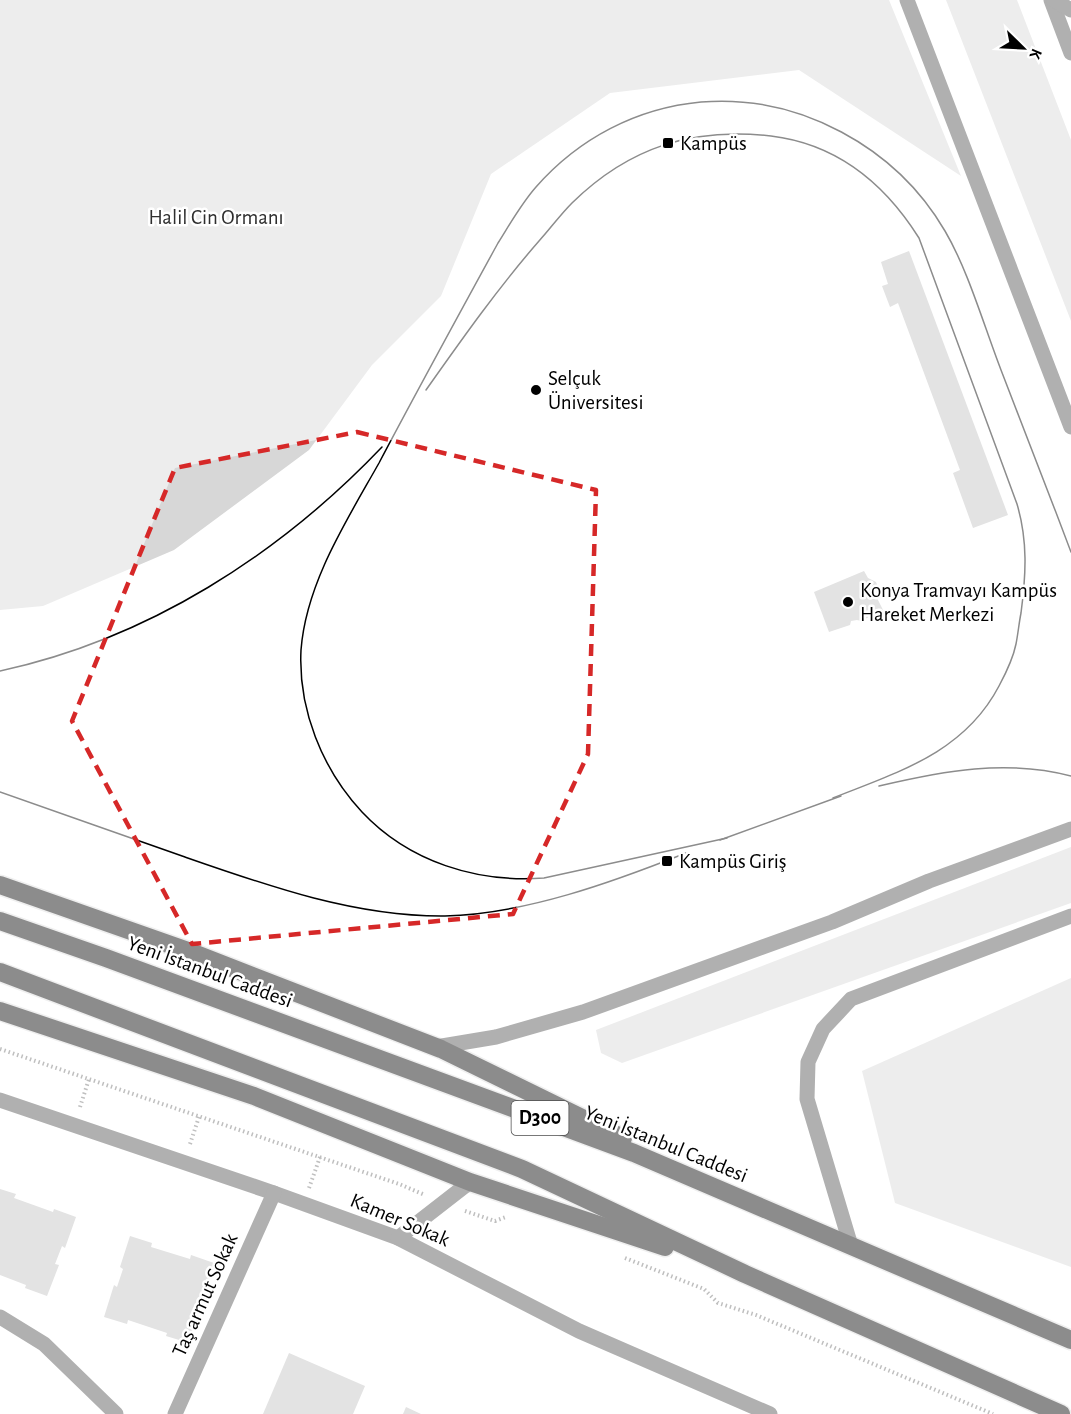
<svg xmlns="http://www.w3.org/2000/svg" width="1071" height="1414" viewBox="0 0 1071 1414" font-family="'Alegreya Sans',sans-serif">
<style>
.green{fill:#d7d7d7}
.building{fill:#c0c0c0}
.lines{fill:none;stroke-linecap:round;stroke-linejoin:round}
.highway-casing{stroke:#dbdbdb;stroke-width:21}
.path{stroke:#727272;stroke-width:4;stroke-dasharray:1.5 3;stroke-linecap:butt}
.minor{stroke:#505050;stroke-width:15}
.highway{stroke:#000;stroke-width:18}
.tram{stroke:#000;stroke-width:1.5}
.marked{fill:none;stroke:#d62828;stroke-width:4.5;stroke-dasharray:12 8;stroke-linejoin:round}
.poi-dot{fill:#000;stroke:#fff;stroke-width:2}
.labels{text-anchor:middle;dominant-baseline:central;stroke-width:5;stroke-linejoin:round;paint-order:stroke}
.shield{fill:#fff;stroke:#4c4c4c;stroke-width:1.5}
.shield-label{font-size:20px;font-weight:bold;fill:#000}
.poi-label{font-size:21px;fill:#000;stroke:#fff;text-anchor:start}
.park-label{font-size:21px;fill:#2e2e2e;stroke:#fff}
.street-label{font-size:21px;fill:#000;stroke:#fff}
</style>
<rect width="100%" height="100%" fill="#fff"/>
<g class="green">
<path d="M0,0h889l72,176 -162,-106 -189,23 -119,81 -50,122 -69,69 -63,85 -135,100 -131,56 -43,4z"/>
<path d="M946,0h71l54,140v181z"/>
<path d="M1071,847v56l-449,160 -21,-10 -5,-23z"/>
<path d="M1071,978v289l-176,-64 -33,-132z"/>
</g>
<g class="building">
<path d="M909,251l99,264 -35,13 -20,-55 7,-3 -62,-167 -8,4 -8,-21 6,-2 -7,-22z"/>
<path d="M864,571l4,7 8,4 4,10 -5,2 8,16 -22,11 -4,-1 -6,1 -1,4 -21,7 -15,-40z"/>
<path d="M0,1189l16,5 -2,4 39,14 1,-3 22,8 -11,31 -3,-2 -7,18 4,1 -12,31 -22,-8 1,-3 -26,-10z"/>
<path d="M130,1236l22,7 -1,4 39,12 1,-4 23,8 -10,31 -3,-1 -6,18 3,1 -9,31 -23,-7 1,-3 -39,-13 -1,4 -23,-7 10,-32 3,2 6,-18 -3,-2z"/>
<path d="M289,1353l76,33 -12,28h-90z"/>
<path d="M406,1407l15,7h-18z"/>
</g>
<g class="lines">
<defs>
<g id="highway">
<path d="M0,885l188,66 253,98 182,89"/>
<path d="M0,921l106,37 528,195 437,187"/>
<path d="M0,972l522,197 223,105 316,140"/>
<path d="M0,1011l254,85 216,86 195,65"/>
</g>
</defs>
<use href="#highway" class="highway-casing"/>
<g class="path">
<path d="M0,1049l399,135 26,11"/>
<path d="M80,1107l9,-28"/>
<path d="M190,1144l9,-27"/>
<path d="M309,1188l11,-31"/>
<path d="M465,1211l30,10 11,-4"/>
<path d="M625,1258l79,31 14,14 38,12 237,99"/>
</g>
<g class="minor">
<path d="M907,0l164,427"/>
<path d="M1051,0l20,53"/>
<path d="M1054,0l17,10"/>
<path d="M436,1047l60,-10 87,-25 249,-90 97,-41 142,-52"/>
<path d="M0,1100l274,93 124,45 181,93 191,83"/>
<path d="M398,1238l72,-56"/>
<path d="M851,1246l-44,-147 1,-37 15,-33 28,-30 220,-83"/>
<path d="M0,1317l44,27 72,70"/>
<path d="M175,1414l99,-221"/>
</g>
<use href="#highway" class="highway"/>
<g class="tram">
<path d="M426,390c36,-51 72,-102 113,-149 11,-12 21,-26 33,-38 57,-56 121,-76 199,-67 66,8 114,48 148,102l98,266c11,37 9,71 4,109 -2,10 -3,21 -5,31 -3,15 -10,29 -17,42 -35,67 -101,86 -166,112"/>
<path d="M0,671c148,-32 279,-116 382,-224"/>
<path d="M879,786c64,-15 127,-27 192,-10"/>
<path d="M0,792c62,22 123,43 185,65 83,29 171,60 260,59 80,-2 168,-34 241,-63"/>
<path d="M727,838l-183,40c-67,5 -135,-16 -182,-66 -40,-43 -64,-103 -61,-162 5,-67 46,-130 78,-187 39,-74 79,-147 119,-220 12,-19 23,-39 38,-56 43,-49 101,-79 165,-85 98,-8 195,45 244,129 23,39 39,95 56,139 23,60 47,121 70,182"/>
<path d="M720,840l121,-44"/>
</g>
</g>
<path d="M0 0H1071V1414H0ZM357,432l239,58 -8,264 -75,160 -321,30 -120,-223 103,-253z" fill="#fff" fill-opacity=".55" fill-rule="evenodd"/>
<path class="marked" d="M357,432l239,58 -8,264 -75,160 -321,30 -120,-223 103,-253z"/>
<g class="poi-dot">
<rect x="662" y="137" width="12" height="12" rx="3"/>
<circle cx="536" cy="390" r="6"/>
<circle cx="848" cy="602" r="6"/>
<rect x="661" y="855" width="12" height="12" rx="3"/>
</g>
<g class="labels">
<rect class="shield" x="511.5" y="1101" width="57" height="34" rx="4.5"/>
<g class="shield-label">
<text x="540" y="1118">D300</text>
</g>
<g class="poi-label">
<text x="680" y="143">Kampüs</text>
<text x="548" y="378">Selçuk<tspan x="548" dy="24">Üniversitesi</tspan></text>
<text x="860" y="590">Konya Tramvayı Kampüs<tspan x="860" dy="24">Hareket Merkezi</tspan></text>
<text x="679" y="861">Kampüs Giriş</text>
</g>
<g class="park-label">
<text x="216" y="217">Halil Cin Ormanı</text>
</g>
<g class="street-label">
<text transform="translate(210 972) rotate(20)">Yeni İstanbul Caddesi</text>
<text transform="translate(666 1144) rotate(22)">Yeni İstanbul Caddesi</text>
<text transform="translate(400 1220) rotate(23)">Kamer Sokak</text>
<text transform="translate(205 1295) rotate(-66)">Taş armut Sokak</text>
</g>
</g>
<g transform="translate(1023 48) rotate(114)" stroke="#ffffff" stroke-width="4.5" paint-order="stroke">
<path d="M0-4.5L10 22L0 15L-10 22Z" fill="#000000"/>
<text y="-9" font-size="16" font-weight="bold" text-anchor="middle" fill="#000000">K</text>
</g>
</svg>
